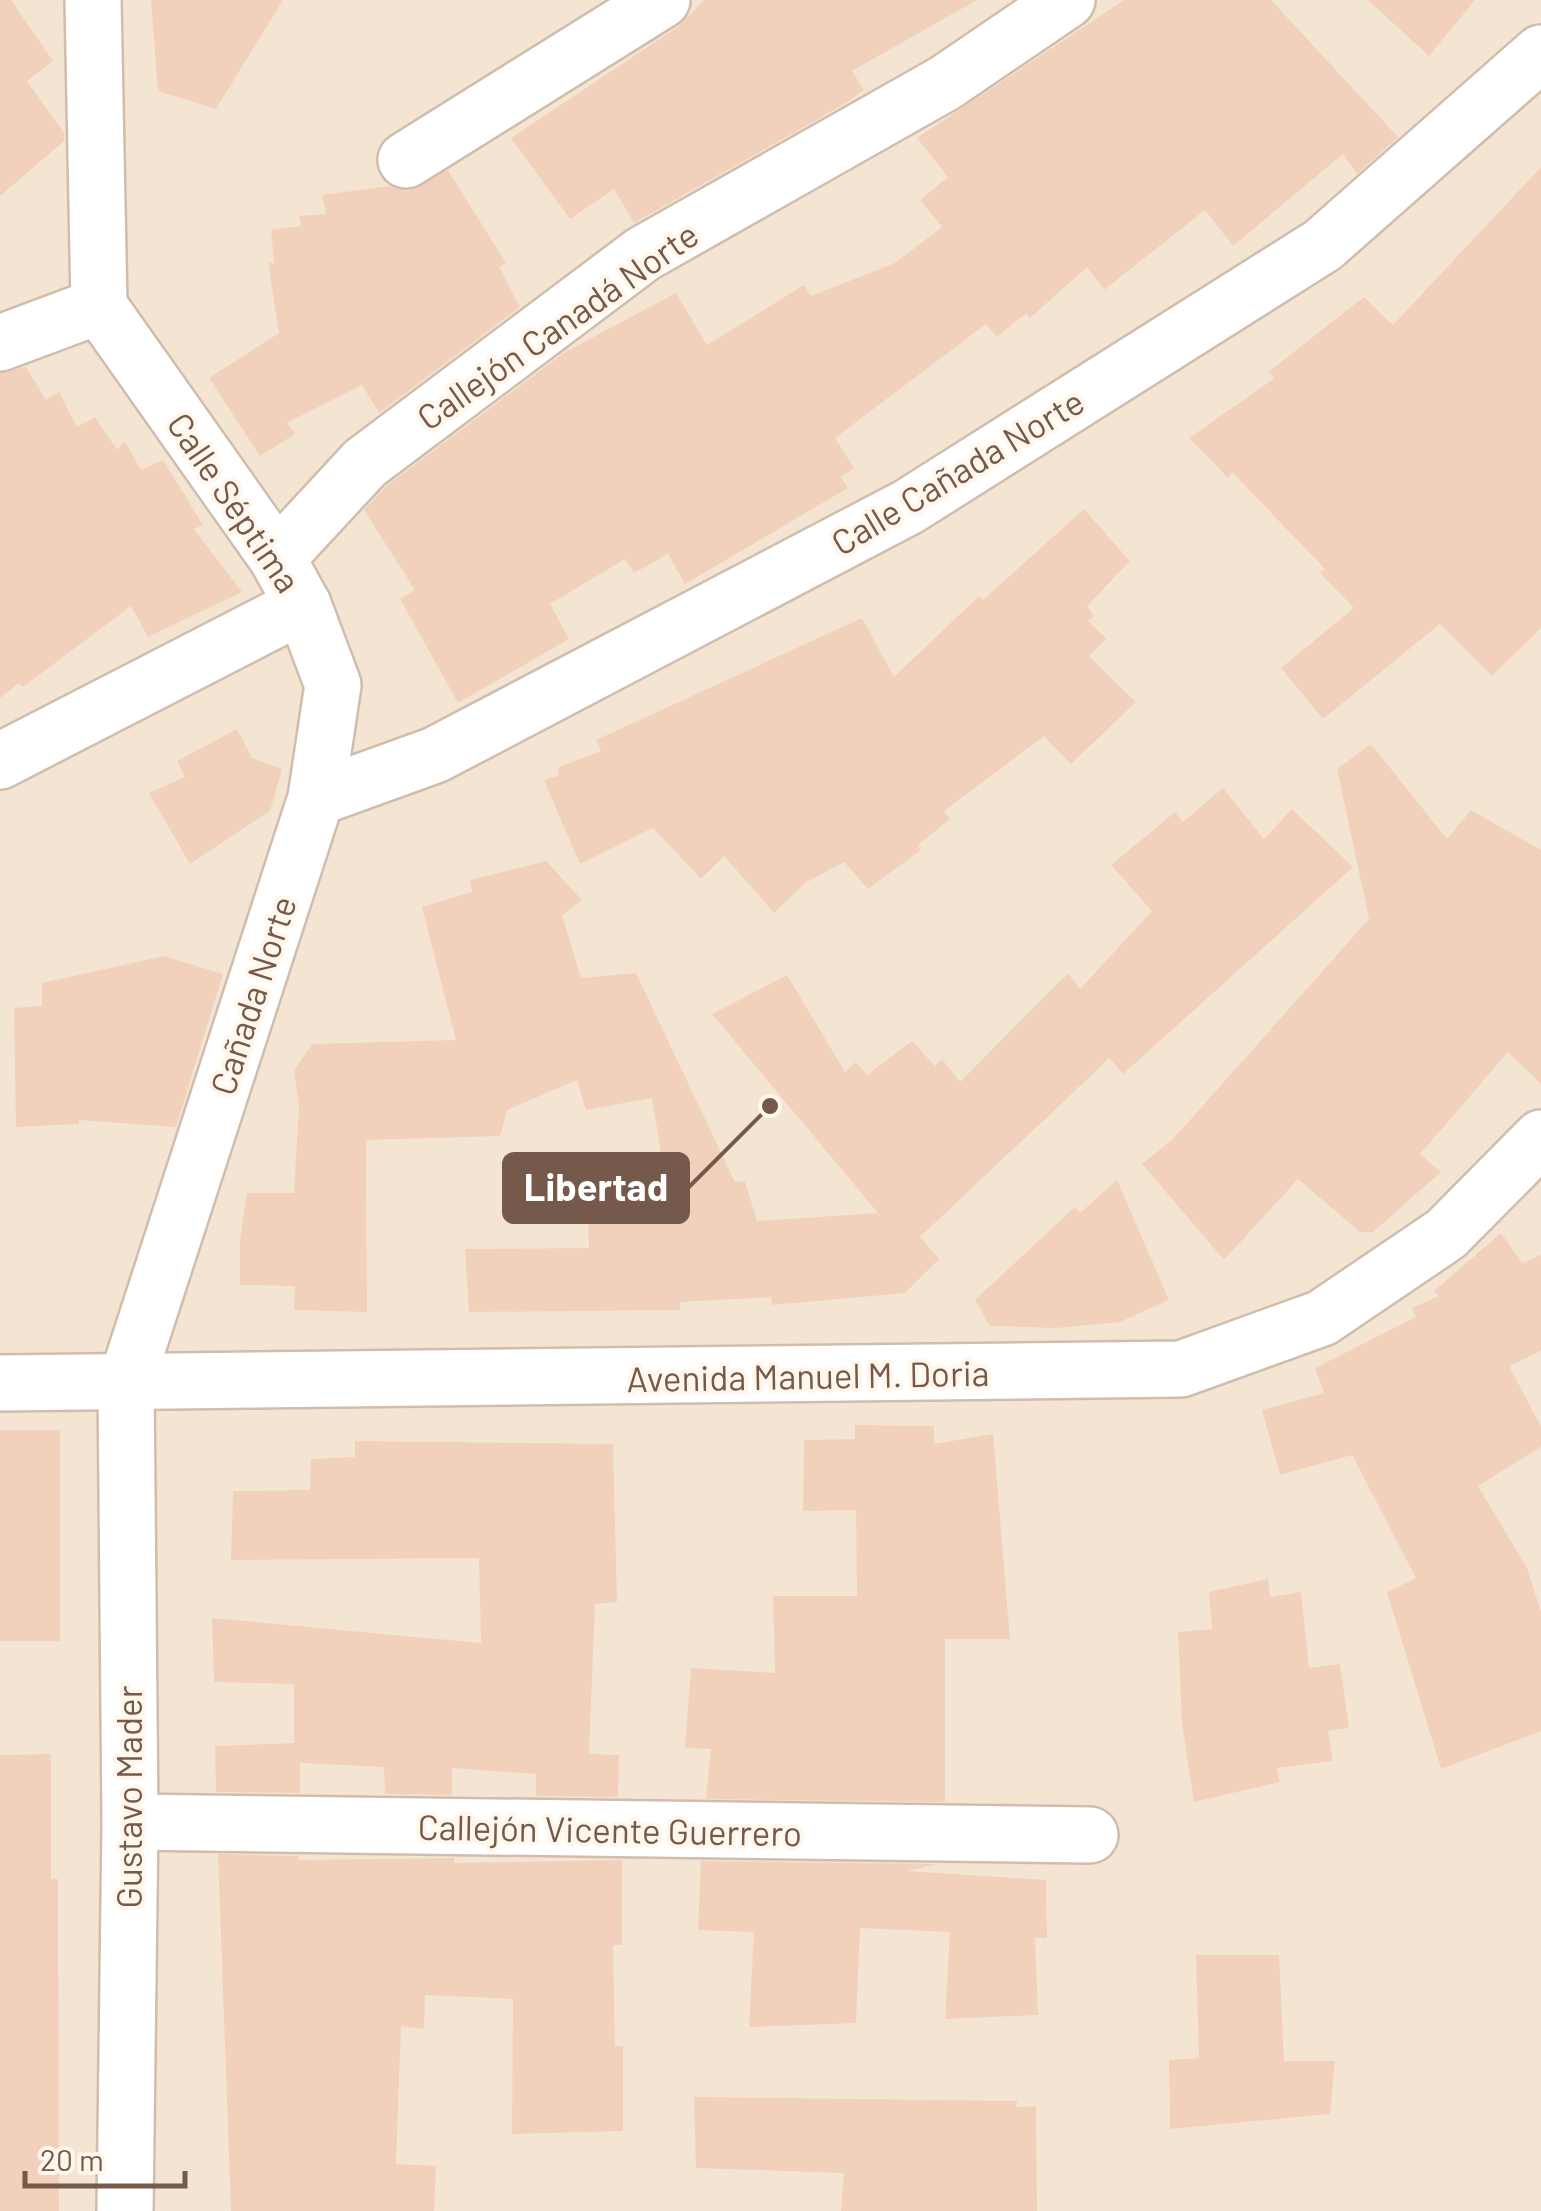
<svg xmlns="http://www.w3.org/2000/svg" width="1541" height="2211" viewBox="0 0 1541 2211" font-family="Barlow,sans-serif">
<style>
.residential{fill:#f4e5d3}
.building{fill:#f2d1bc}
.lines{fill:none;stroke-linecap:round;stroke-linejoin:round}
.minor-casing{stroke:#d0bdae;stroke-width:60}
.minor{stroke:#fff;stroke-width:55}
.labels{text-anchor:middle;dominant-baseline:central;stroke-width:8;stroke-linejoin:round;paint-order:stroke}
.street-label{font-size:35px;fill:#75594a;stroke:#fff7eb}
.leader{fill:none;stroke:#75594a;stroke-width:4}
.callout-dot{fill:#75594a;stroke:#fff7eb;stroke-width:4}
.callout{fill:#75594a;stroke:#75594a;stroke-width:4}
.callout-label{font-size:38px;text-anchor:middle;font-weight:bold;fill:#fff}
</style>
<rect width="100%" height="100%" fill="#fcf3e4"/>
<rect class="residential" x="0" y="0" width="1541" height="2211"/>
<g class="building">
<path d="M0,0h11l42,61 -26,20 37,52v8l-64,55z"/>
<path d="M151,0h132l-67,109 -58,-18z"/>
<path d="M704,0h273l-125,71 12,19 -23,16 -207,117 -20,-34 -44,30 -59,-81 168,-112z"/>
<path d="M1124,0h147l127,137 -41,37 -14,-20 -110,92 -28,-36 -101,80 -17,-23 -57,51 -4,-5 -29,24 -11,-13 -151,114 19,30 -13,9 7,11 -163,96 -17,-30 -34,19 -9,-14 -75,45 19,35 -111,64 -58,-104 15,-9 -51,-80 22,-24 179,-134 111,-59 31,52 97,-60 7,11 84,-33 47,-36 -22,-27 28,-23 -31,-39z"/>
<path d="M1368,0h107l-46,56z"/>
<path d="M1541,167v461l-49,48 -52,-52 -117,95 -42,-51 73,-60 -34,-35 5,-4 -93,-97 -4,6 -39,-40 86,-60 -7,-6 96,-75 29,28z"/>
<path d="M448,170l58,93 -7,4 21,40 -141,106 -17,-28 -75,38 8,11 -35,22 -51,-78 70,-45 -11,-71 6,1 -3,-33 30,-4 -2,-10 27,-2 -4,-19 68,-9 18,5z"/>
<path d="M26,367l20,33 13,-8 18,35 18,-10 22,33 8,-8 16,28 22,-10 40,65 -9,4 48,63 -94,45 -17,-31 -108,81 -4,-4 -19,15v-325z"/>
<path d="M1084,509l46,52 -43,45 7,10 -6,5 19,18 -18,17 47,46 -65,62 -27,-28 -100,75 6,8 -32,26 3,5 -53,39 -24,-27 -39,21 -31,30 -50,-57 -23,23 -48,-51 -73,36 -36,-84 14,-4 1,-9 42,-16 -5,-11 266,-122 32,59 85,-81 4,4z"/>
<path d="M237,729l15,29 30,11 -12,42 -80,53 -41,-71 36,-16 -8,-16z"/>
<path d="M1371,744l76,95 24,-29 70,40v234l-33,-32 -88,102 21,18 -68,60h-13l-62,-53 -74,81 -82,-96 31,-25 196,-220 -32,-150z"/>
<path d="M1223,788l41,51 28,-30 61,58 -230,207 -14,-16 -31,30 -3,-3 2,4 -157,148 19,22 -34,34 -133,12 -1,-8 -91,5v8l-211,2 -4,-63 124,-1 -1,-28h84l-20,-122 -66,12 -9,-30 -70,30 -7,26 -134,4 1,172 -73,-2 1,-24 -55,-1v-45l7,-47h47l5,-88 -5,-35 18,-26 144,-4 -34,-133 50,-15 -2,-12 76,-19 36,39 -20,15 19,63 55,-5 99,209 10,-1 12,40 121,-8 -166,-199 75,-39 58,97 11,-10 11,13 45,-34 23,25 7,-7 18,23 108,-109 12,16 72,-78 -41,-46 64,-53 8,10z"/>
<path d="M164,956l59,18 -47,153 -97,-7v4l-63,3 -2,-119 28,-2v-23z"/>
<path d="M1117,1180l52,120 -49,22 -64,6 -66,-2 -15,-26 100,-93 5,6z"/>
<path d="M1501,1233l21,30 19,-8v96l-32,15 32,60v21l-63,39 49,82 14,44v119l-100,38 -54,-177 29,-14 -64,-123 -72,20 -18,-65 62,-17 -9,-25 101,-51 -4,-9 27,-12 -5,-5z"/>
<path d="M855,1425l79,1v18l59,-10 17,205h-65v163l-239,-3 5,-50 -26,-1 6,-80 84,5 -2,-77h84l-1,-86 -53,1 1,-71 51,-1z"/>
<rect x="0" y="1430" width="60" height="211"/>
<path d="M355,1441l258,3 4,158 -22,2 -6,150 30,1 -1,42 -82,-1v-22l-84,-6v27l-67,-1 -1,-27 -84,-4v30l-84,-1 -1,-46 79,-3v-59l-80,-2 -2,-64 269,25 -2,-85 -248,2 2,-69 77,-1 1,-31 44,-2z"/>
<path d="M1268,1579l2,18 31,-5 8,76 31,-4 9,64 -21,3 5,30 -56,7 3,14 -86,20 -12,-78 -4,-92 34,-3 -3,-37z"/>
<path d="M51,1754v125h7l1,332h-59v-456z"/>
<path d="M218,1854l81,2v4l155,-2v5l168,-3v85h-9l2,101h8v85l-111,3 1,-135 -88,-4 -1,34 -23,-3 -5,138 40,2 -2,45h-203z"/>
<path d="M701,1861l236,3 -30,7 139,9 1,58h-12l3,77 -93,4 5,-87 -90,-4 -4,95 -107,4 5,-95 -56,-2z"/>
<path d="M1196,1955h83l5,106h51l-5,53 -160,15 -1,-69 30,-2z"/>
<path d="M694,2097l323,4 -1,6 20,-1 1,105h-196l3,-38 -148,-5z"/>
</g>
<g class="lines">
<defs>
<g id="minor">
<path d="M93,0l6,306"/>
<path d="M406,160l256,-160"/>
<path d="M99,306l178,252 26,47 30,80 -17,113 -190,585 4,439 -5,389"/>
<path d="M0,343l99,-37"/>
<path d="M277,558l88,-95 278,-209 302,-171 122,-83"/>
<path d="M0,761l303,-156"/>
<path d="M316,798l119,-43 473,-248 415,-262 218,-192"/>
<path d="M0,1383l1181,-14 141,-51 124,-84 95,-96"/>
<path d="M130,1822l960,13"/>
</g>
</defs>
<use href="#minor" class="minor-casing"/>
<use href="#minor" class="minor"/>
</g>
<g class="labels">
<g class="street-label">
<text transform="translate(557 325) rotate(-35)">Callejón Canadá Norte</text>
<text transform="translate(957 471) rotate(-31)">Calle Cañada Norte</text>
<text transform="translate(235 502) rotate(56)">Calle Séptima</text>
<text transform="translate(252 995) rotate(-72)">Cañada Norte</text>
<text transform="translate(808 1375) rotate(-1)">Avenida Manuel M. Doria</text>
<text transform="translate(128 1797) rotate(-90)">Gustavo Mader</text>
<text transform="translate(610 1829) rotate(1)">Callejón Vicente Guerrero</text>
</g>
</g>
<path class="leader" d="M770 1106L688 1188"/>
<circle class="callout-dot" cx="770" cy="1106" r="10"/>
<rect class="callout" x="504" y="1154" width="184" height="68" rx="10"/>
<g class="callout-label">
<text x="596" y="1201">Libertad</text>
</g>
<path d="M25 2171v15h160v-15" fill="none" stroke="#75594a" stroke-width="5"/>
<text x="40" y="2171" font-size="30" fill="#75594a" stroke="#fff7eb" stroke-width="8" paint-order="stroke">20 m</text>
</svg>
